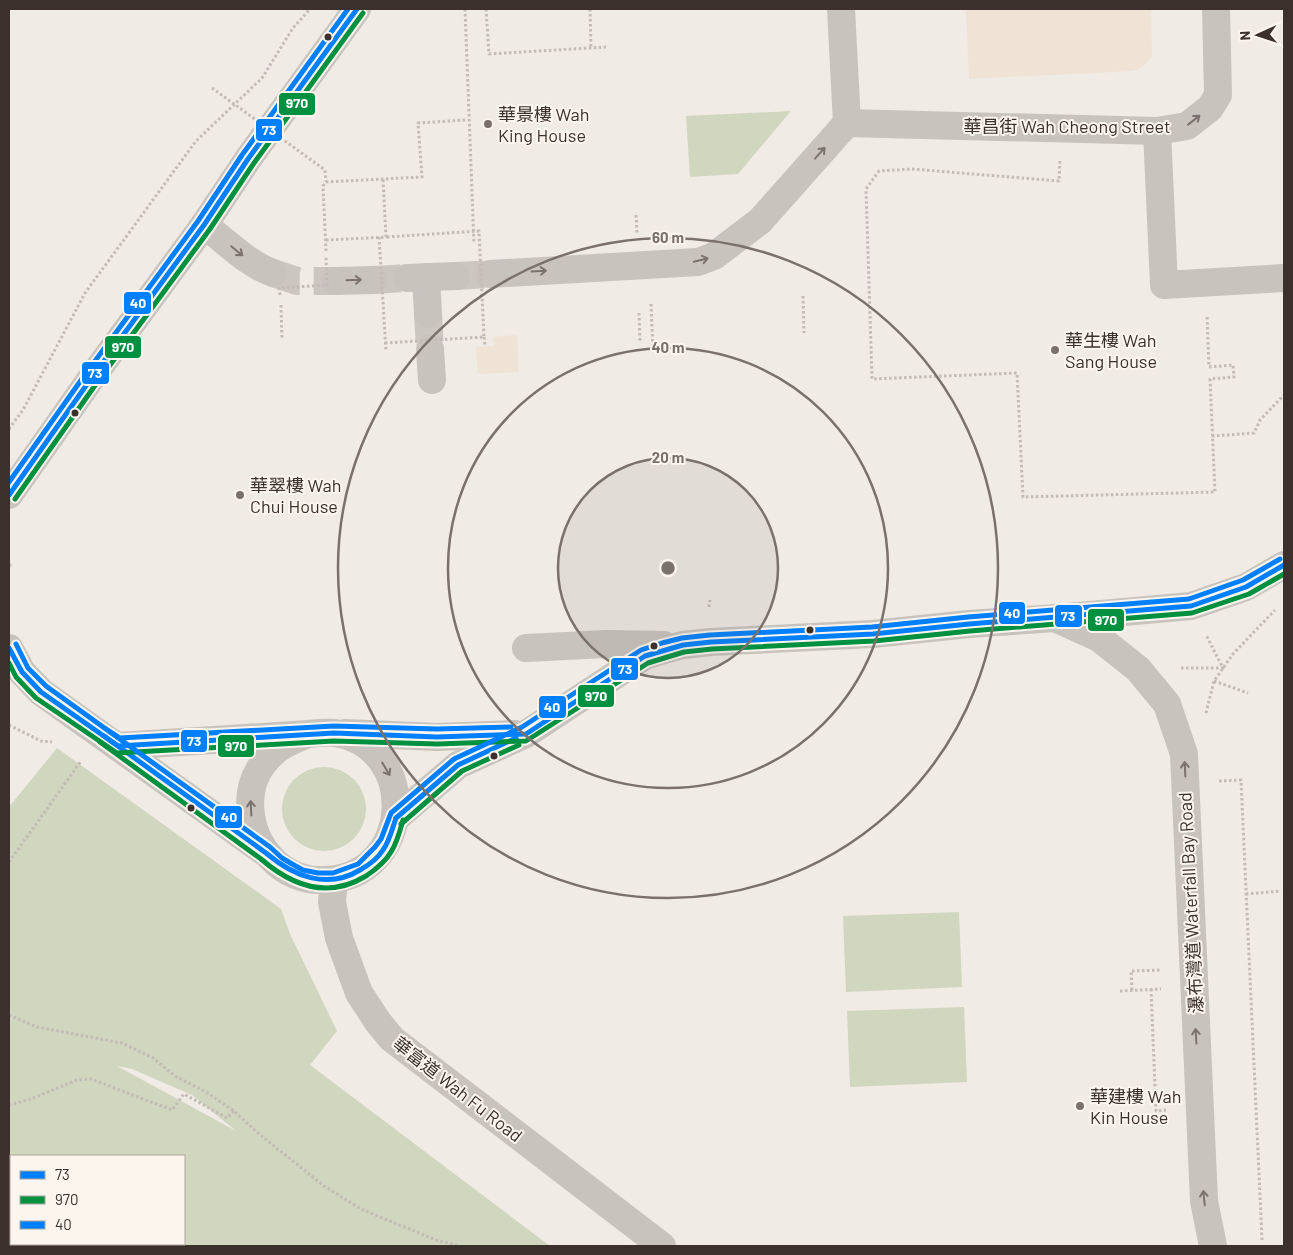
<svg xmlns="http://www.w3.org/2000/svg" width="1293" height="1255" viewBox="0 0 1293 1255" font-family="Barlow,'Noto Sans TC',sans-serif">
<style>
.green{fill:#d1d6bf;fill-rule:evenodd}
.plaza{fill:#eee3d5}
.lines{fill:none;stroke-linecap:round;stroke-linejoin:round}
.minor-tunnel{stroke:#ccc6c0;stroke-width:28;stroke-dasharray:28 14;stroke-linecap:butt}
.path{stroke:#c2bbb6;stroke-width:3;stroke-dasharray:2.5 2.5;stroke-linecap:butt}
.minor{stroke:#c9c3be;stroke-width:28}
.path-bridge{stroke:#c2bbb6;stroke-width:3;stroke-dasharray:2.5 2.5;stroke-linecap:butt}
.bus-1-casing{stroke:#fbf5ee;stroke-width:9}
.bus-2-casing{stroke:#fbf5ee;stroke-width:9}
.bus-3-casing{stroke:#fbf5ee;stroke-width:9}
.bus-1{stroke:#0080ff;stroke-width:5}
.bus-2{stroke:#009140;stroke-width:5}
.bus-3{stroke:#0080ff;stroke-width:5}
.oneway{stroke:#7b726d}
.ring{fill:none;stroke:#7a716c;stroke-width:2.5}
.bus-dot{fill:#3b302b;stroke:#fbf5ee;stroke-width:2}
.poi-dot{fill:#7a716c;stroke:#fbf5ee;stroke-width:2}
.labels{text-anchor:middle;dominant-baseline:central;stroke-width:4;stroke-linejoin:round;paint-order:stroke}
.poi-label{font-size:18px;fill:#3b302b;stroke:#fbf5ee;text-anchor:start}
.street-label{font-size:18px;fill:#3b302b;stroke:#fbf5ee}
.centre{fill:#7a716c;stroke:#fbf5ee;stroke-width:2.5}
.ring-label{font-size:15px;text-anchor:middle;font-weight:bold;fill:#7a716c;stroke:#fbf5ee;stroke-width:4;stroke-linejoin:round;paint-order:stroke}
.line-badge{stroke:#fbf5ee;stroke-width:2}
.badge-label{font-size:14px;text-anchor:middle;font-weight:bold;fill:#fff}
</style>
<rect width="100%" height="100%" fill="#f0ebe5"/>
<g class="green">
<path d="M791,111l-53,63 -48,3 -4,-61z"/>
<path d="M57,748l224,161 9,25 47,97 -27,34 240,181h-541v-439zM117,1066l15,3 60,26 44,36zM184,1156v88h-173v-88z"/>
<circle cx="324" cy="809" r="42"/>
<path d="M959,912l3,75 -116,5 -3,-76z"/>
<path d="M964,1007l3,75 -117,5 -3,-76z"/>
</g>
<g class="plaza">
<path d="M966,9h185l1,48 -10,10 -9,4 -164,8z"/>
<path d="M517,335l2,37 -41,2 -2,-27 18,-1 -1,-9z"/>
</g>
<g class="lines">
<g class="minor-tunnel">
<path d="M273,273l24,8h39"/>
<path d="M456,276l34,-2"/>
<path d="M373,280l34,-2"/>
<path d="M428,314l2,35"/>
</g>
<g class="path">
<path d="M465,9l9,235"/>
<path d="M486,9l3,45 117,-7"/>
<path d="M590,9l1,39"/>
<path d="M1060,161l-1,20 -147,-12 -33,2 -13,18 6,190 145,-6 6,124 192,-5 -5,-113 24,-2 -1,-12 -24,2 -2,-52"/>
<path d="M636,215l1,18"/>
<path d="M326,240l60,-3 -3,-58"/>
<path d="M326,251l-3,-65 3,-4 96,-5 -4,-54 47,-3"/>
<path d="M803,296l1,37"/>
<path d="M651,304l2,47"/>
<path d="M281,305l1,34"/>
<path d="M639,313l1,29"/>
<path d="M484,337l1,9"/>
<path d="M9,429l14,-19 62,-117 111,-152 66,-63 31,-50 17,-19"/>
<path d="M1212,436l42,-3 6,-13 24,-25"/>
<path d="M9,565h3"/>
<path d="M709,607l1,-7"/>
<path d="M1181,668h42l-17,-33"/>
<path d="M1214,681l34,12"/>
<path d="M1206,713l8,-32 19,-27 42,-44"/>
<path d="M9,725l32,16 11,1"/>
<path d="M1219,781l22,-1 21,460"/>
<path d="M9,862l72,-101"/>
<path d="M1246,894l35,-3"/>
<path d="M1151,989l5,122 10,-1"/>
<path d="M1132,990l-1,-19 30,-1"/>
<path d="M1120,991l41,-2"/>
<path d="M9,1015l28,12 85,16 31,15 22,18 31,16 28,19 24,22 66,53 37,23 75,31 23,6"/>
<path d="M9,1105l22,-6 46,-19 14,-1 81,31 12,-16 43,24 7,-7"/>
</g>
<g class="minor">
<path d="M841,9l6,114"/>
<path d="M1157,131l7,154 120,-7"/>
<path d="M204,225c22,16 43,39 69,48"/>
<path d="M490,274l208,-12 16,-6 46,-35 87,-98 310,8 30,-5 23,-18 8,-13 -2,-86"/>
<path d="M426,277l2,37"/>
<path d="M407,278l49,-2"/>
<path d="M336,281l37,-1"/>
<path d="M430,349l2,31"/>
<path d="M9,495l81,-115 114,-155 44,-66 109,-150"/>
<path d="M1057,619l42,19 39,31 29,35 17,50 20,447 9,45"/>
<path d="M9,648l13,24 19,20 222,159"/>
<path d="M526,648l80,-4 58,1"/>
<path d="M345,733l92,4 78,-3"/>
<path d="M118,746l190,-12c9,-1 18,-2 27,-1 87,14 78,146 -12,147 -18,1 -38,-7 -51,-21 -25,-26 -31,-71 -5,-100 11,-13 26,-19 41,-25"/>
<path d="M396,818l62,-53 68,-31 100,-66 19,-12 19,-6 19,-5 28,-3 162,-8 96,-10 87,-6 135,-12 55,-19 38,-22"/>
<path d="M334,880l-2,22 7,36 20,55 19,29 14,17 270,207"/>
</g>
<g class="path-bridge">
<path d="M212,88l113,82 1,12"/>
<path d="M379,237l7,114"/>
<path d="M280,295l-1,-7 48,-3 -1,-28"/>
<path d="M385,343l99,-6 -5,-106 -93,6"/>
</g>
<defs>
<g id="bus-1">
<path d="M9,495l81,-115 114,-155 44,-66 109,-150"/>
<path d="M9,648l13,24 19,20 77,54 216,-13 103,4 89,-3 119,-78 38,-11 28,-3 162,-8 96,-10 222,-18 55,-19 38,-22"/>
<path d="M104,736l162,117c27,23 61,37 94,17 9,-5 18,-12 23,-20 7,-10 9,-21 13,-32"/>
<path d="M396,818l62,-53 58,-27"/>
</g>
<g id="bus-2">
<path d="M15,499l81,-115 114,-155 44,-66 109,-150"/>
<path d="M9,663l7,14 20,21 81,55 217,-12 103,3 89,-3 122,-78 36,-11 28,-3 162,-8 96,-10 222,-18 57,-19 35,-20"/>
<path d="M100,742l161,117c31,27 67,40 105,17 9,-6 19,-14 25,-24 6,-9 9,-21 12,-32"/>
<path d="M401,824l61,-53 57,-26"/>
</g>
<g id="bus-3">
<path d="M9,482l75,-106 114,-155 44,-66 106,-146"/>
<path d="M16,644l12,24 18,18 224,161 12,11 10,6 11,6 15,3h15l25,-9 17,-17 6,-8 10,-26 63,-54 68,-32 119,-77 21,-7 20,-5 28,-3 162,-8 96,-10 221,-18 54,-19 37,-21"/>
<path d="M106,729l14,9 214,-12 103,3 74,-2"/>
</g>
</defs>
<use href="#bus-1" class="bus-1-casing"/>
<use href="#bus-2" class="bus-2-casing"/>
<use href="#bus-3" class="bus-3-casing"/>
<use href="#bus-1" class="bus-1"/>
<use href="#bus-2" class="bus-2"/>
<use href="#bus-3" class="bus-3"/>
</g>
<defs><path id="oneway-shaft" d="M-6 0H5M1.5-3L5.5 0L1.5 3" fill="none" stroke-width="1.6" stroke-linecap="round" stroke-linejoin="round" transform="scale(1.25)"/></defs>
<g class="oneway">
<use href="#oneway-shaft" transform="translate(1194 120) rotate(-38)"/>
<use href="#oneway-shaft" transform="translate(820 153) rotate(-48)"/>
<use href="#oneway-shaft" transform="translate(237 251) rotate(39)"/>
<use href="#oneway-shaft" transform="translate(701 260) rotate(-14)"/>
<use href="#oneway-shaft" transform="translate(539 271) rotate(-3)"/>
<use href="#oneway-shaft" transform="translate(354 280) rotate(-2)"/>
<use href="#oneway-shaft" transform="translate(386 769) rotate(59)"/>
<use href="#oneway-shaft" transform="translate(1185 769) rotate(-93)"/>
<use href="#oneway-shaft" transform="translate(251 808) rotate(-93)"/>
<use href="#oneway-shaft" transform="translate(1196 1036) rotate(-93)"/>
<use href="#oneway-shaft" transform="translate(1204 1198) rotate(-96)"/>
</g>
<circle cx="668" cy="568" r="110" fill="#7a716c" fill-opacity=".12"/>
<g class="ring">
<circle cx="668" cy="568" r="110"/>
<circle cx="668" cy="568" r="220"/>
<circle cx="668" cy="568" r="330"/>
</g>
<g class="bus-dot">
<circle cx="328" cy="37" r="4.5"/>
<circle cx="75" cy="413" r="4.5"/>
<circle cx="810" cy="630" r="4.5"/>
<circle cx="654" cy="646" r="4.5"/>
<circle cx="494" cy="756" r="4.5"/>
<circle cx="191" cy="808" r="4.5"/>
</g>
<g class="poi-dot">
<circle cx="488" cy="124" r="5"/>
<circle cx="1055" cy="350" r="5"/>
<circle cx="240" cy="495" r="5"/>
<circle cx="1080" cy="1106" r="5"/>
</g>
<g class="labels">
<g class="poi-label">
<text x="498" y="114">華景樓 Wah<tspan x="498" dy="21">King House</tspan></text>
<text x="1065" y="340">華生樓 Wah<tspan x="1065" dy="21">Sang House</tspan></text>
<text x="250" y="485">華翠樓 Wah<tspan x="250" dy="21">Chui House</tspan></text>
<text x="1090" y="1096">華建樓 Wah<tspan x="1090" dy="21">Kin House</tspan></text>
</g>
<g class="street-label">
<text x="1067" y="126">華昌街 Wah Cheong Street</text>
<text transform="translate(1190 903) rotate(-93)">瀑布灣道 Waterfall Bay Road</text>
<text transform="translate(458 1089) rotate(38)">華富道 Wah Fu Road</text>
</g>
</g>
<circle cx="668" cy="568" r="8" class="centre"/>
<g class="ring-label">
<text x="668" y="243">60 m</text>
<text x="668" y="353">40 m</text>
<text x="668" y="463">20 m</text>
</g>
<g class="line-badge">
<rect x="278" y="92" width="38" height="24" rx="5" fill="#009140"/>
<rect x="255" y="118" width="28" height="24" rx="5" fill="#0080ff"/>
<rect x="123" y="291" width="29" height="24" rx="5" fill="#0080ff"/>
<rect x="104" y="335" width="38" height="24" rx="5" fill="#009140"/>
<rect x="81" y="361" width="29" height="24" rx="5" fill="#0080ff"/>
<rect x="998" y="601" width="28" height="24" rx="5" fill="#0080ff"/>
<rect x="1054" y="604" width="29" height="24" rx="5" fill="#0080ff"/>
<rect x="1087" y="608" width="38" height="24" rx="5" fill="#009140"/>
<rect x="610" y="657" width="29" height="24" rx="5" fill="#0080ff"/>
<rect x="577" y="684" width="38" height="24" rx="5" fill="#009140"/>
<rect x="538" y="695" width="29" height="24" rx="5" fill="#0080ff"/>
<rect x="180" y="729" width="28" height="24" rx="5" fill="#0080ff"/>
<rect x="217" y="734" width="38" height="24" rx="5" fill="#009140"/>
<rect x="214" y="805" width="29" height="24" rx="5" fill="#0080ff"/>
</g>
<g class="badge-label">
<text x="297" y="108">970</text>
<text x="269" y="135">73</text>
<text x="138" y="308">40</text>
<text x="123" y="352">970</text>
<text x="95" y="378">73</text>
<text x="1012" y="618">40</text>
<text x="1068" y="621">73</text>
<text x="1106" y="625">970</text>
<text x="625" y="674">73</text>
<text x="596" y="701">970</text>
<text x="552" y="712">40</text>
<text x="194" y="746">73</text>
<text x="236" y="751">970</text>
<text x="229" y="822">40</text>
</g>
<rect width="1293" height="1255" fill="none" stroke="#3b302b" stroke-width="20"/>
<rect x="10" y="1155" width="175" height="90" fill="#fbf5ee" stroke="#aea6a0"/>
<rect x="20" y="1171" width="25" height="8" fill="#0080ff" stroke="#aea6a0"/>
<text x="55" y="1180" font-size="15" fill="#3b302b">73</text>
<rect x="20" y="1196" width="25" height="8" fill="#009140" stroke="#aea6a0"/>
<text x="55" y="1205" font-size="15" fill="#3b302b">970</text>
<rect x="20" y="1221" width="25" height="8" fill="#0080ff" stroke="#aea6a0"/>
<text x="55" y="1230" font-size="15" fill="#3b302b">40</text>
<g transform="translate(1258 35) rotate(267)" stroke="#fbf5ee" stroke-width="4" paint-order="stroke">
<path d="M0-4L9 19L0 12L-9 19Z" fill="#3b302b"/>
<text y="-8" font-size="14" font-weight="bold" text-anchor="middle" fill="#3b302b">N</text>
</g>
</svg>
